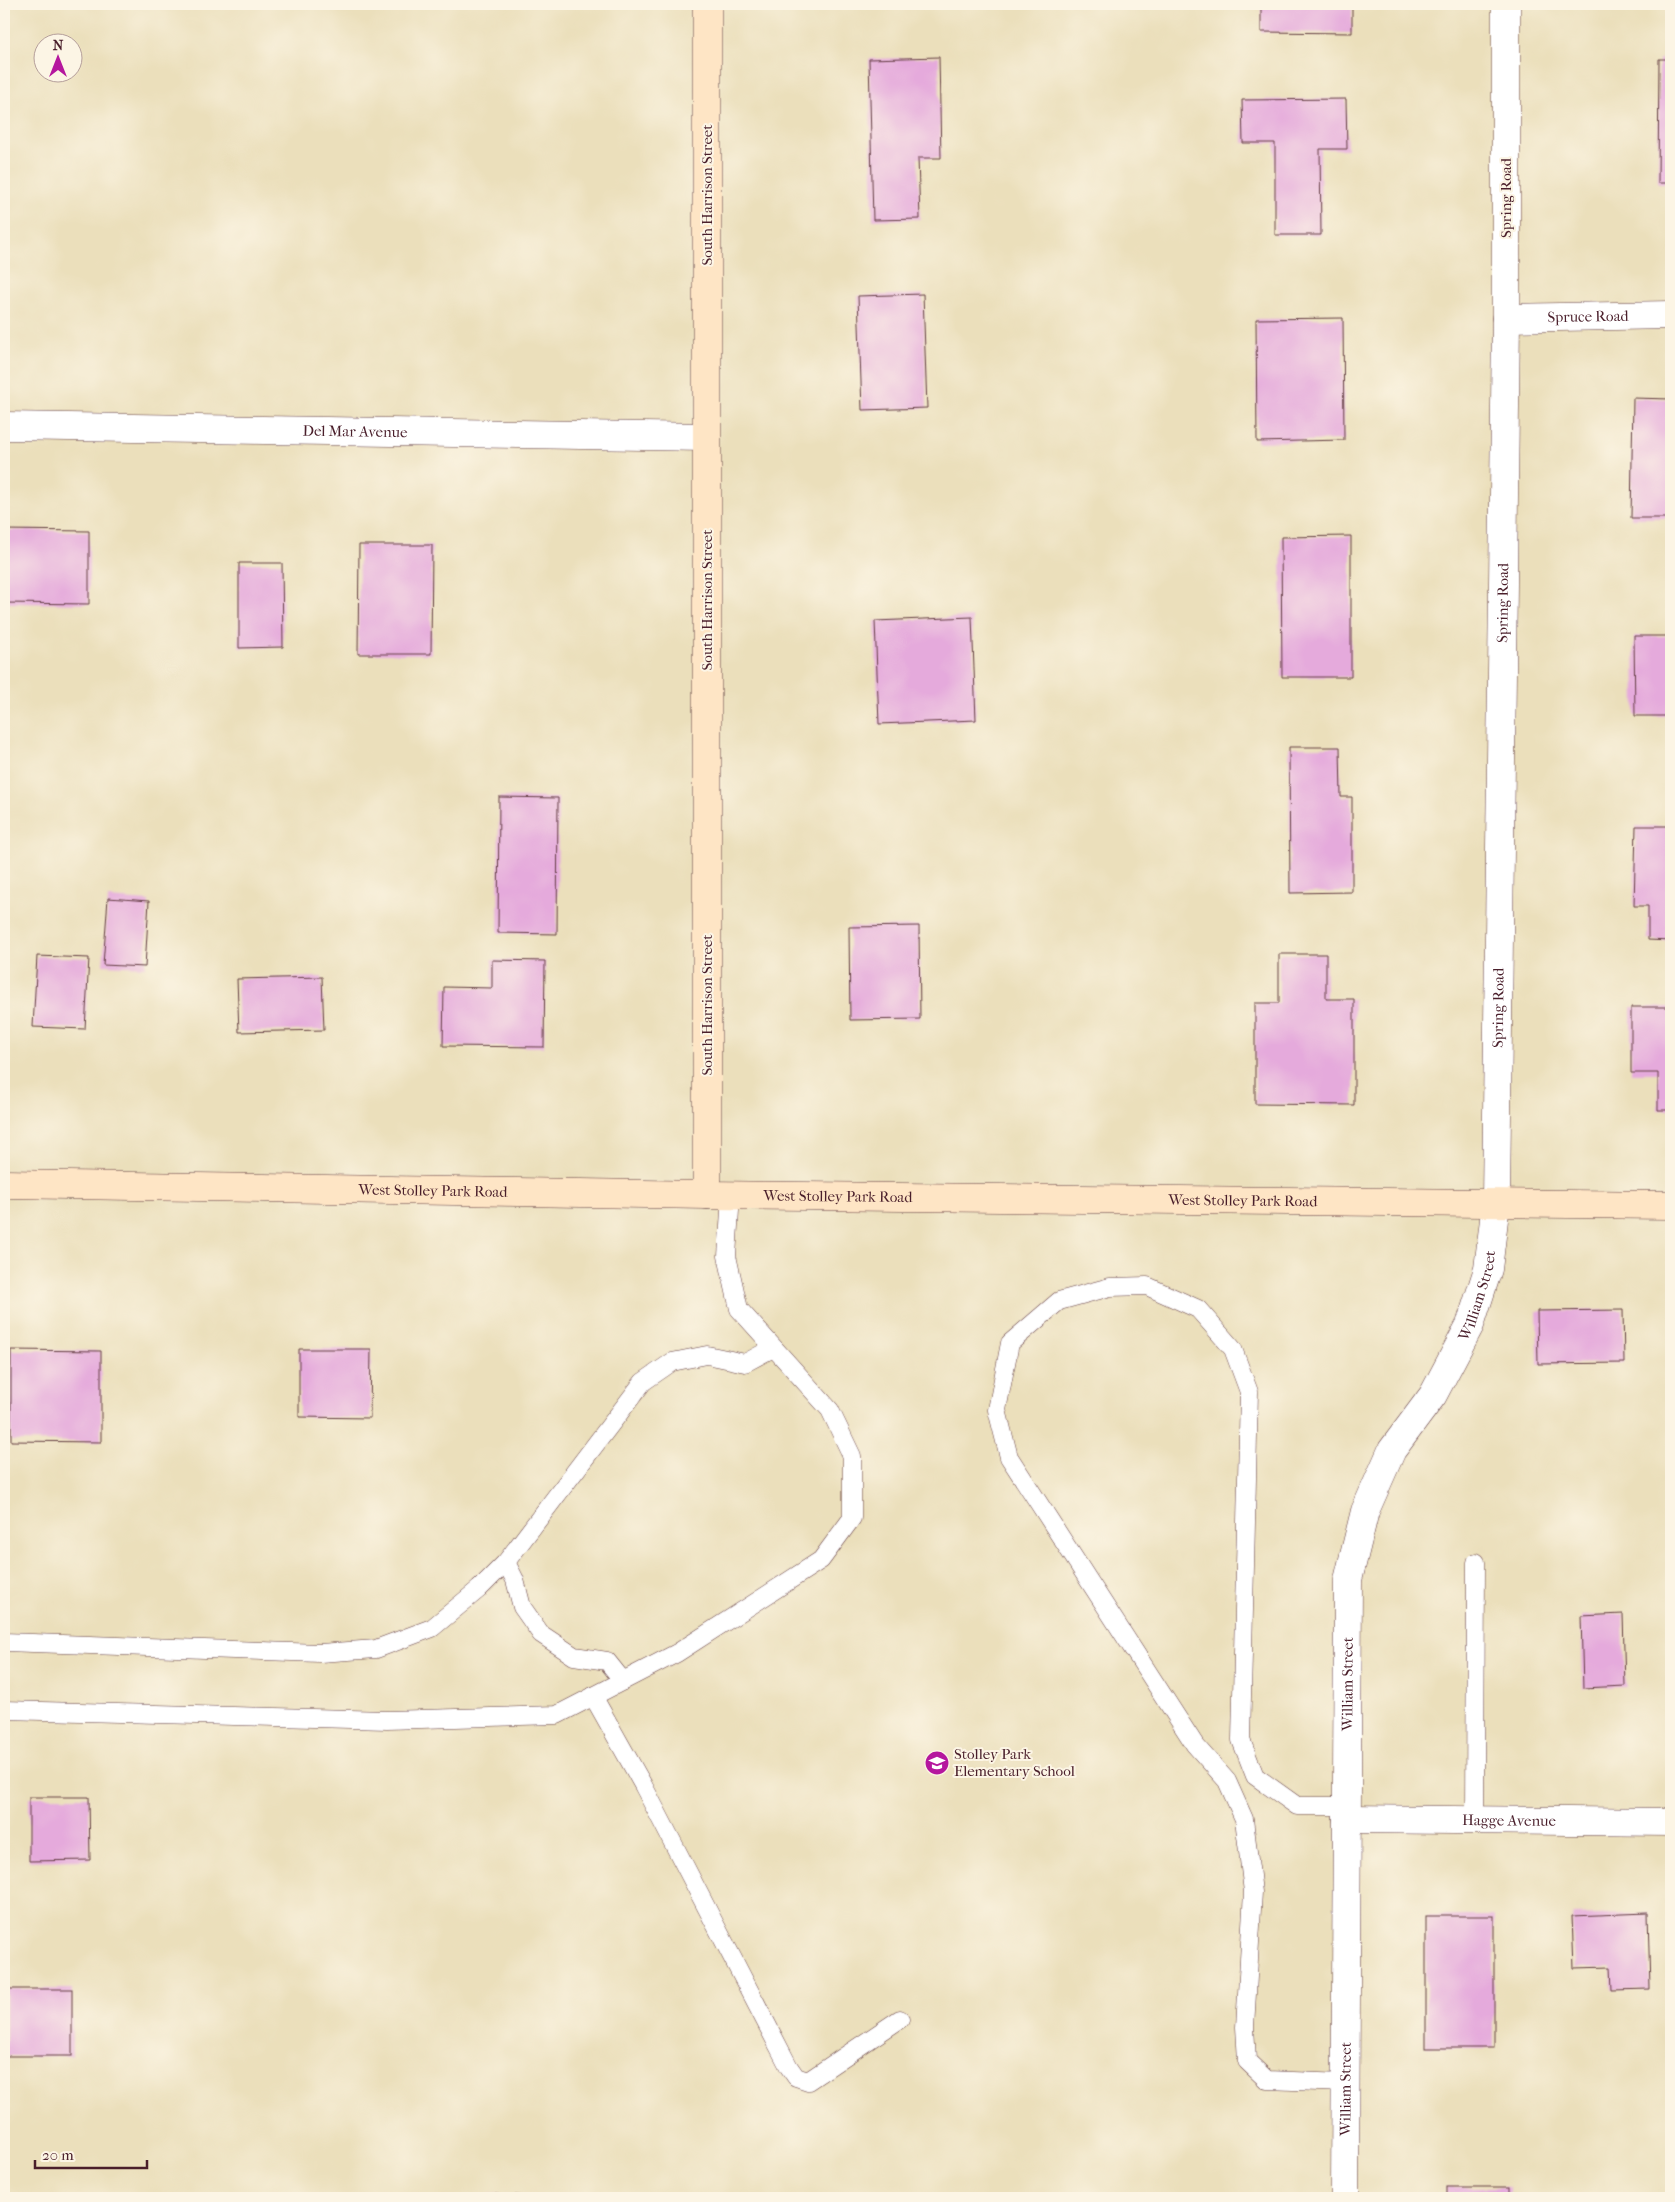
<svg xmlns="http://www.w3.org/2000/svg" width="1675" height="2202" viewBox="0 0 1675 2202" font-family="'IM FELL French Canon',serif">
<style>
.building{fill:#e5aadc}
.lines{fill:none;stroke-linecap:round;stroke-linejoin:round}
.service-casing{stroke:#623c41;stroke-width:19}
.minor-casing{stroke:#623c41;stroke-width:29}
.secondary-casing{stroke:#623c41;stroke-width:29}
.service{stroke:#fff;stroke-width:18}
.minor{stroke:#fff;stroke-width:28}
.secondary{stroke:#fee5c5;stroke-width:28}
.labels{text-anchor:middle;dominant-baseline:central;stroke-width:4;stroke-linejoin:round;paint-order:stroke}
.street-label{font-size:15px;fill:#4a1f2b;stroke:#fcf5e5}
.poi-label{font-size:15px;fill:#4a1f2b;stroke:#fcf5e5;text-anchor:start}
</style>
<rect width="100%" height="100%" fill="#fcf5e5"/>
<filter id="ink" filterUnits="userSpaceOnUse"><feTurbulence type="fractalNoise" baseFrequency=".02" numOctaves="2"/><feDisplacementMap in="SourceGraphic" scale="10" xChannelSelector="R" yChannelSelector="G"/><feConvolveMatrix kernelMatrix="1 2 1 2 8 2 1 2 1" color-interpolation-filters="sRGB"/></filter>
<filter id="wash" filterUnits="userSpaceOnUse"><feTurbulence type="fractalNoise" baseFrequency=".0096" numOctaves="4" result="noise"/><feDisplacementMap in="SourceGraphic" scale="20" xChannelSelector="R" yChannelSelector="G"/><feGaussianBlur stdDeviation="1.12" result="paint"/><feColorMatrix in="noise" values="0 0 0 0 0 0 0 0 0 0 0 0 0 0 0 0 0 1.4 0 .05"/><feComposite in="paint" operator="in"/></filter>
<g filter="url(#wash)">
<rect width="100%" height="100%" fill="#ebdfbb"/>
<g id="blocks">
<g class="building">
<path d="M1261,4h91v29l-91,-1z"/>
<path d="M939,57l2,101h-23l2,61 -47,1 -4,-161z"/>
<path d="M1659,59h12v124h-13z"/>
<path d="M1346,99l1,50h-27l1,86h-46v-92h-32l-1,-43z"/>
<path d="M923,294l4,114 -65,2 -4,-114z"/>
<path d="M1343,318l1,122 -87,2 -1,-123z"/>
<path d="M1633,398l38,1v119h-40z"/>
<path d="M4,530l85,1v73l-85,-1z"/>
<path d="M1351,536v141h-69l-1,-140z"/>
<path d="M359,545h73l-1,109h-73z"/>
<path d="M239,563h43l1,84 -44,1z"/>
<path d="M972,617l4,103 -97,4 -4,-103z"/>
<path d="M1634,636h37v80h-36z"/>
<path d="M1289,747h51l1,50h11v95l-62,1z"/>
<path d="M499,797l59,1 -1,136 -59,-1z"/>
<path d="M1636,826h35v115l-23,-1v-34h-14z"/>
<path d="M108,898l41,3 -4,66 -42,-2z"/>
<path d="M919,926l1,93 -70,1 -1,-93z"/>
<path d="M1279,954h47v45h28v106l-99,-1v-101h24z"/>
<path d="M37,956l52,2 -4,71 -52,-2z"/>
<path d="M492,960l53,1 -1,86 -101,-1 1,-59 48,1z"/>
<path d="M322,977l2,53 -85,2 -2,-53z"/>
<path d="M1631,1007h40v103h-13v-37h-27z"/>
<path d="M1623,1310l1,53 -86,1 -1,-53z"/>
<path d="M299,1349h72l-1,69 -71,-1z"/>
<path d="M11,1350l90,1v91l-90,-1z"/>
<path d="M1623,1614l2,72 -42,2 -2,-72z"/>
<path d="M29,1797h60l1,63 -61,1z"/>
<path d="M1648,1913l2,76 -38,1 -1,-23 -37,1 -2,-52z"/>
<rect x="1426" y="1916" width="68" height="132"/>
<rect x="6" y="1989" width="66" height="67"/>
<rect x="1447" y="2187" width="63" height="11"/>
<path d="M490,2194l42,2v2h-42z"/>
</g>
</g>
</g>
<g filter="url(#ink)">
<use href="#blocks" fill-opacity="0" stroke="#623c41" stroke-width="1"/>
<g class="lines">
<defs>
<g id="service">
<path d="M506,1562l9,18 7,27 19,27 33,22 33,5 16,20"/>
<path d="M4,1642l316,11 56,-4 56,-21 47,-39 27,-27 137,-180 29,-20 35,-7 38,8 28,-15"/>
<path d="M593,1696l50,89 146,282 7,10 12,4 92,-62"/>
<path d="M4,1710l383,10 170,-5 120,-62 144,-93 31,-42v-62l-22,-46 -91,-101 -12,-53 4,-61"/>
<path d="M1475,1821l1,-259"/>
<path d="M1345,2083l-78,-3 -20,-19 -2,-34 8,-135 -9,-73 -17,-38 -32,-36 -186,-288 -12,-47 13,-67 49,-42 51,-14 37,-1 51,23 35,40 16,43 -8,348 14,36 42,30h50"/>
</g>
<g id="minor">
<path id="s1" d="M1506,318l165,-3"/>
<path id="s2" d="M4,426l702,11"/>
<path id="s3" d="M1347,1819l324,3"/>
<path id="s4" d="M1345,2198l3,-618 17,-69 27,-61 41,-55 37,-70 18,-56 8,-66 10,-885v-314"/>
</g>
<g id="secondary">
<path d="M707,4v1191"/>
<path id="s5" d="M4,1184l703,11 964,10"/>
</g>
</defs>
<use href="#service" class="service-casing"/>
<use href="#minor" class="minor-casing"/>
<use href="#secondary" class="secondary-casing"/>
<use href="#service" class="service"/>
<use href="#minor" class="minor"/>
<use href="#secondary" class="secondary"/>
</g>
</g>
<defs>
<symbol id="school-disc" viewBox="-11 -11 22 22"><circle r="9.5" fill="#b5179e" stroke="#fcf5e5"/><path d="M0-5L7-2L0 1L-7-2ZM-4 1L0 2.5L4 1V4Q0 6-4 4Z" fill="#fff"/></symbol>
</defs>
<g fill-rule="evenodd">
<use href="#school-disc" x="923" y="1749" width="28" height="28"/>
</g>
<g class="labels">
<g class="street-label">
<text transform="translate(707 195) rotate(-90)">South Harrison Street</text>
<text transform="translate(1506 198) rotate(-90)">Spring Road</text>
<text stroke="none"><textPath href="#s1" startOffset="82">Spruce Road</textPath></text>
<text stroke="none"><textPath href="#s2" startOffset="351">Del Mar Avenue</textPath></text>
<text transform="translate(707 600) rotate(-90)">South Harrison Street</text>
<text stroke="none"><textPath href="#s4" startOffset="1629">Spring Road</textPath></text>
<text transform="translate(707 1005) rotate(-90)">South Harrison Street</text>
<text stroke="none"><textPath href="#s4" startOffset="1224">Spring Road</textPath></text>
<text stroke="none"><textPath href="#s5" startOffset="429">West Stolley Park Road</textPath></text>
<text stroke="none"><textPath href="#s5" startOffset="834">West Stolley Park Road</textPath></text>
<text stroke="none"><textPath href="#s5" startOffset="1239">West Stolley Park Road</textPath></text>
<text stroke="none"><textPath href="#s4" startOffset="934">William Street</textPath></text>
<text stroke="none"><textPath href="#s4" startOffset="514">William Street</textPath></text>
<text stroke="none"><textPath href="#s3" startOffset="162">Hagge Avenue</textPath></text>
<text stroke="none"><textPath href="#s4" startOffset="109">William Street</textPath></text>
</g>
<g class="poi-label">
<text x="954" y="1754">Stolley Park<tspan x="954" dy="17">Elementary School</tspan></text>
</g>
</g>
<rect width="1675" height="2202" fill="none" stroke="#fcf5e5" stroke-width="20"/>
<g transform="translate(58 58)"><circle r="24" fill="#fcf5e5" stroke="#b59f9b"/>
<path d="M0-4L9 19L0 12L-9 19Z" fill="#b5179e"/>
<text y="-8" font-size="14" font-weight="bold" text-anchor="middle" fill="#4a1f2b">N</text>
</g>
<path d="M35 2160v8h112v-8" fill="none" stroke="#4a1f2b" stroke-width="2.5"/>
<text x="42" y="2160" font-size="15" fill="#4a1f2b" stroke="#fcf5e5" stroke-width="4" paint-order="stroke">20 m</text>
</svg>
